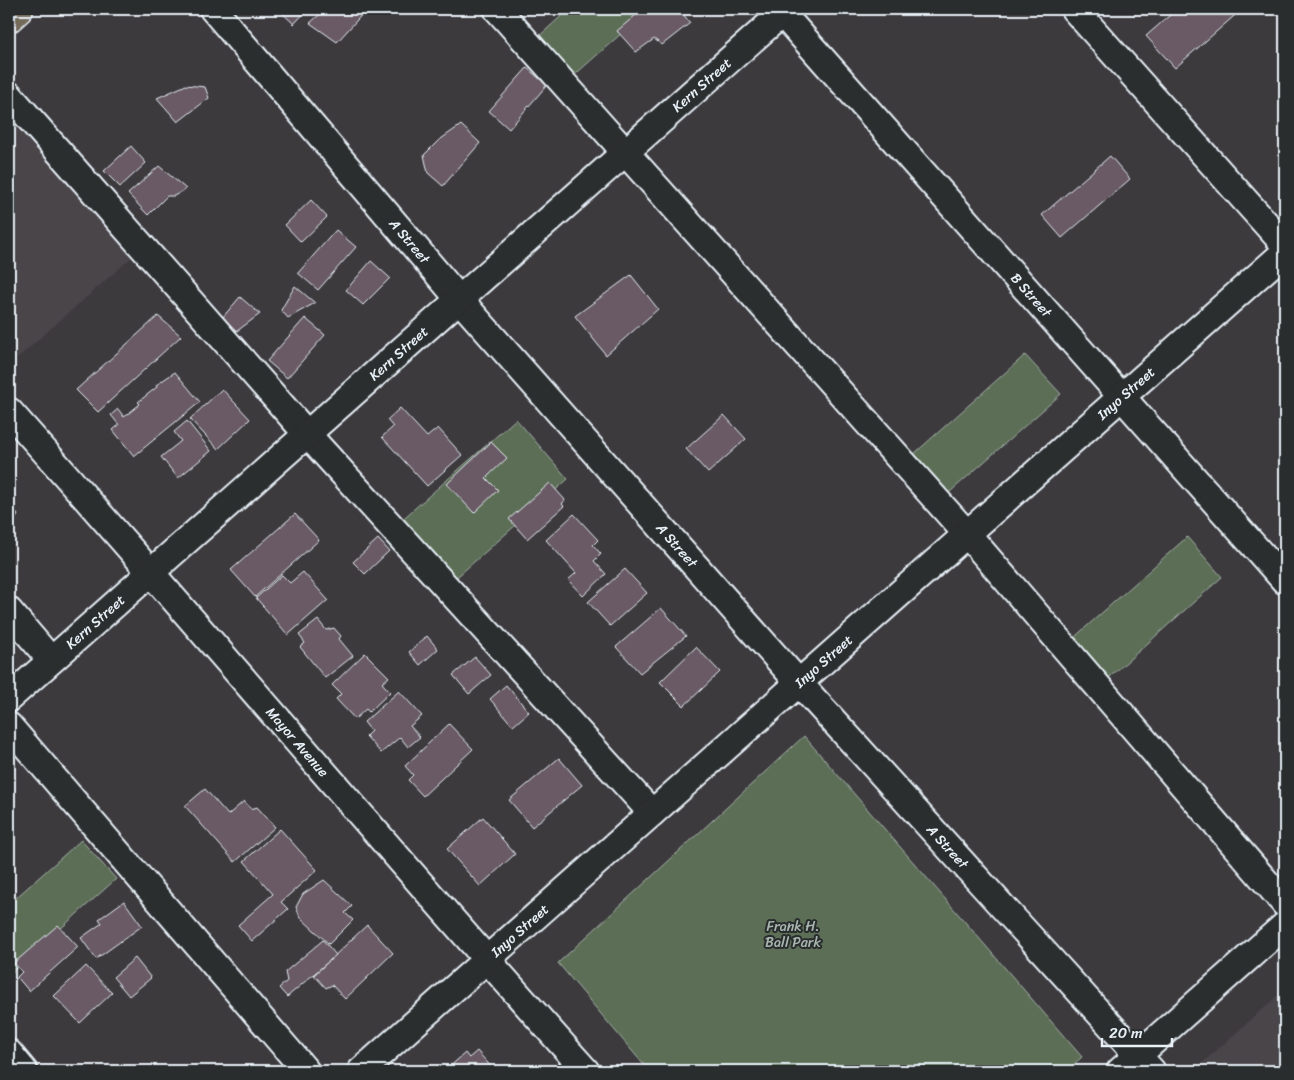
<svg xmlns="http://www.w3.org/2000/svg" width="1294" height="1080" viewBox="0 0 1294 1080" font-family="Sriracha,sans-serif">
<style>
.built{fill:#4a444a}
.green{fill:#5d6e57;stroke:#a2b0a8}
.building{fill:#695a65;stroke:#e8f1f8}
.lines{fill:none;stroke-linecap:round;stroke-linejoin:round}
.minor-casing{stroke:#e8f1f8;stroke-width:30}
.major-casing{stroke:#e8f1f8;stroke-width:31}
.minor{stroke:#2a2d2e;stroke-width:26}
.major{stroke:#736b5a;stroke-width:28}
.labels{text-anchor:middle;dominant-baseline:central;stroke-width:4;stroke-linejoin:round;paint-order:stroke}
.street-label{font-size:14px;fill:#e8f1f8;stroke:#2a2d2e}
.park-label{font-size:14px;fill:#a9b6b0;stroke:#2a2d2e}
</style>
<rect width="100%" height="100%" fill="#3d3a3e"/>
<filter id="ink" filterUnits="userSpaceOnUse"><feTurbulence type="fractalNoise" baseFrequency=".02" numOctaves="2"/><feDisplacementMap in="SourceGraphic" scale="10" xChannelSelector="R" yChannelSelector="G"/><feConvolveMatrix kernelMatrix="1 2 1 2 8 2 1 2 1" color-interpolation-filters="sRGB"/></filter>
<g filter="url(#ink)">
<g class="built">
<path d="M9,117l123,140 -119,105 -4,-5z"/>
<path d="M1285,989v82h-79l-6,-6z"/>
</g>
<g class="green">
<path d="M569,9h80l-79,70 -35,-39z"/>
<path d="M1025,355l36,39 -120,106 -35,-39z"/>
<path d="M516,419l52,60 -119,105 -52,-60z"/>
<path d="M1187,537l35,40 -119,106 -35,-40z"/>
<path d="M804,736l278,321 -16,14h-417l-91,-108z"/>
<path d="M81,840l35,39 -107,96v-71z"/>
</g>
<g class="building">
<path d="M278,9h30l-14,15z"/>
<path d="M326,9h41l-30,33 -27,-19z"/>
<path d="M643,9h36l11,14 -28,22 -8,-6 -18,13 -19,-21z"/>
<path d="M1177,9h65l-67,59 -29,-32z"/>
<path d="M527,68l20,17 -38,44 -20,-18z"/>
<path d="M186,85l19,2 4,11 -31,24 -21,-24z"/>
<path d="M461,125l19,18 -37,43 -15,-13 -4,-18 14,-14z"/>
<path d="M131,146l15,17 -26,24 -16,-16z"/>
<path d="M1110,156l20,23 -68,59 -20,-23z"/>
<path d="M159,166l27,23 -12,7h-7l-19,19 -20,-21z"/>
<path d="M311,200l16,17 -26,25 -16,-17z"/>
<path d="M336,230l20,17 -38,43 -20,-17z"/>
<path d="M371,261l19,17 -27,27 -17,-15z"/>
<path d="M631,275l27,34 -52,46 -31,-39z"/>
<path d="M295,286l20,17 -27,15 -7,-8z"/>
<path d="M240,297l20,17 -23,17 -15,-13z"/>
<path d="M158,316l23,20 -83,76 -22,-22z"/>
<path d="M305,318l20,17 -38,43 -20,-17z"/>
<path d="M175,372l25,30 -66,54 -21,-26 6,-5 -8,-10 7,-6 6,8 16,-13 -2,-2 19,-15 -1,-2z"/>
<path d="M222,389l28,30 -32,30 -28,-30z"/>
<path d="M400,408l27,29 11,-9 24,27 -35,31 -45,-49 11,-10 -6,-7z"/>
<path d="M724,415l22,24 -38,34 -22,-24z"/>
<path d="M187,421l24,30 -33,27 -17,-21 20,-16 -7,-9z"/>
<path d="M491,442l16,16 -21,20 12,12 -24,23 -27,-29z"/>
<path d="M550,483l15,17 -3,4 2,2 -37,33 -18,-20z"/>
<path d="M9,504l9,11 -9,15z"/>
<path d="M295,514l24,26 -64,57 -24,-27z"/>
<path d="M574,514l24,26 -5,5 8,9 -7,7 12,13 -23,22 -15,-16 8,-7 -30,-33z"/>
<path d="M378,539l11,12 -24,23 -12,-12z"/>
<path d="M625,569l22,24 -37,33 -22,-24z"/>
<path d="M303,572l25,28 -40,35 -32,-37 26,-23 8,8z"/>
<path d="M661,608l25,28 -46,37 -24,-26z"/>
<path d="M318,620l8,10 8,-2 7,8 -2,3 14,17 -28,22 -25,-31 5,-4 -6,-8z"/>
<path d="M427,636l11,13 -18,16 -11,-13z"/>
<path d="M696,647l24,25 -36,34 -24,-24z"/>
<path d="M365,653l24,24 -7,6 8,9 -21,20 -3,-3 -11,10 -19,-20 5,-5 -9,-9z"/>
<path d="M475,657l16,18 -22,19 -16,-19z"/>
<path d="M506,685l23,27 -16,14 -23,-27z"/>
<path d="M399,691l23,25 -12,10 10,11 -12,10 -8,-10 -19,16 -15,-17 5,-5 -7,-9z"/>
<path d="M449,724l24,25 -50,47 -15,-16 5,-5 -8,-9z"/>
<path d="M559,758l23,27 -50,42 -23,-27z"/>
<path d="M205,789l23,26 16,-14 7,8 6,-2 18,20 -40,35 -50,-56z"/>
<path d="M483,817l32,37 -35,32 -33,-37z"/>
<path d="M280,829l37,41 -36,32 7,7 -36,32 -14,-16 35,-31 -29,-33z"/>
<path d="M324,880l28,26 -7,7 8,7 -24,24 -29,-27 -4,-10 7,-13z"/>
<path d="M124,901l18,25 -46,33 -15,-21 21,-15 -3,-4z"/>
<path d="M58,925l20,22 -49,44 -12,-14 5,-5 -8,-9z"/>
<path d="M367,925l26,28 -48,46 -13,-14 -6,3 -12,-13z"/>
<path d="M323,940l13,15 -49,42 -8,-9 8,-7 -2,-9z"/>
<path d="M135,958l16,20 -22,18 -16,-19z"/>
<path d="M86,966l26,27 -32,30 -26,-27z"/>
<path d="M477,1051l18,20h-50l20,-18 4,5z"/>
</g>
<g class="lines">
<defs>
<g id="minor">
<path id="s1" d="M213,9l246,290 340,384 353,388"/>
<path d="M497,9l470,525 318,370"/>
<path id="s2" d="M778,9l507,572"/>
<path d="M1074,9l211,236"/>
<path d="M9,95l298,339 345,379"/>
<path id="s3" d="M9,411c194,218 382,443 577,660"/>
<path d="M9,611l42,49"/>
<path id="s4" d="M9,698l778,-689"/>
<path d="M9,726l297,345"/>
<path d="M9,1053l15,18"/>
<path id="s5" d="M361,1071l924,-819"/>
<path d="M1120,1071l165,-146"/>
</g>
<path id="major" d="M9,18l10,-9"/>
</defs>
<use href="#minor" class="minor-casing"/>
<use href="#major" class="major-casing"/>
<use href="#minor" class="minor"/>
<use href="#major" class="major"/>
</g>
</g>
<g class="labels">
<g class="street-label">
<text stroke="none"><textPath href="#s4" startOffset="925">Kern Street</textPath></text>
<text stroke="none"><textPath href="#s1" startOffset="304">A Street</textPath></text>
<text stroke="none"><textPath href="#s2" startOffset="382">B Street</textPath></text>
<text stroke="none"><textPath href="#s4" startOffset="520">Kern Street</textPath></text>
<text stroke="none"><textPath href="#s5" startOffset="1022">Inyo Street</textPath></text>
<text stroke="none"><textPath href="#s1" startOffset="709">A Street</textPath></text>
<text stroke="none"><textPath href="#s4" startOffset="115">Kern Street</textPath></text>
<text stroke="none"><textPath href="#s5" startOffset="618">Inyo Street</textPath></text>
<text stroke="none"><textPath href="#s3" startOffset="439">Mayor Avenue</textPath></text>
<text stroke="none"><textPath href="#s1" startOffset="1114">A Street</textPath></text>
<text stroke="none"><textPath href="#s5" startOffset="212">Inyo Street</textPath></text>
</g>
<g class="park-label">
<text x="793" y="926">Frank H.<tspan x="793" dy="16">Ball Park</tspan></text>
</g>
</g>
<rect width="1294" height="1080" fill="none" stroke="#2a2d2e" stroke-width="30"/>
<rect x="15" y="15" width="1264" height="1050" fill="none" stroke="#e8f1f8" stroke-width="2" filter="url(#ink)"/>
<path d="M1102 1038v8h70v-8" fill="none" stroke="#e8f1f8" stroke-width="2.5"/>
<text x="1109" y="1038" font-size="15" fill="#e8f1f8" stroke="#2a2d2e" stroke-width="4" paint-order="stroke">20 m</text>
</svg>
